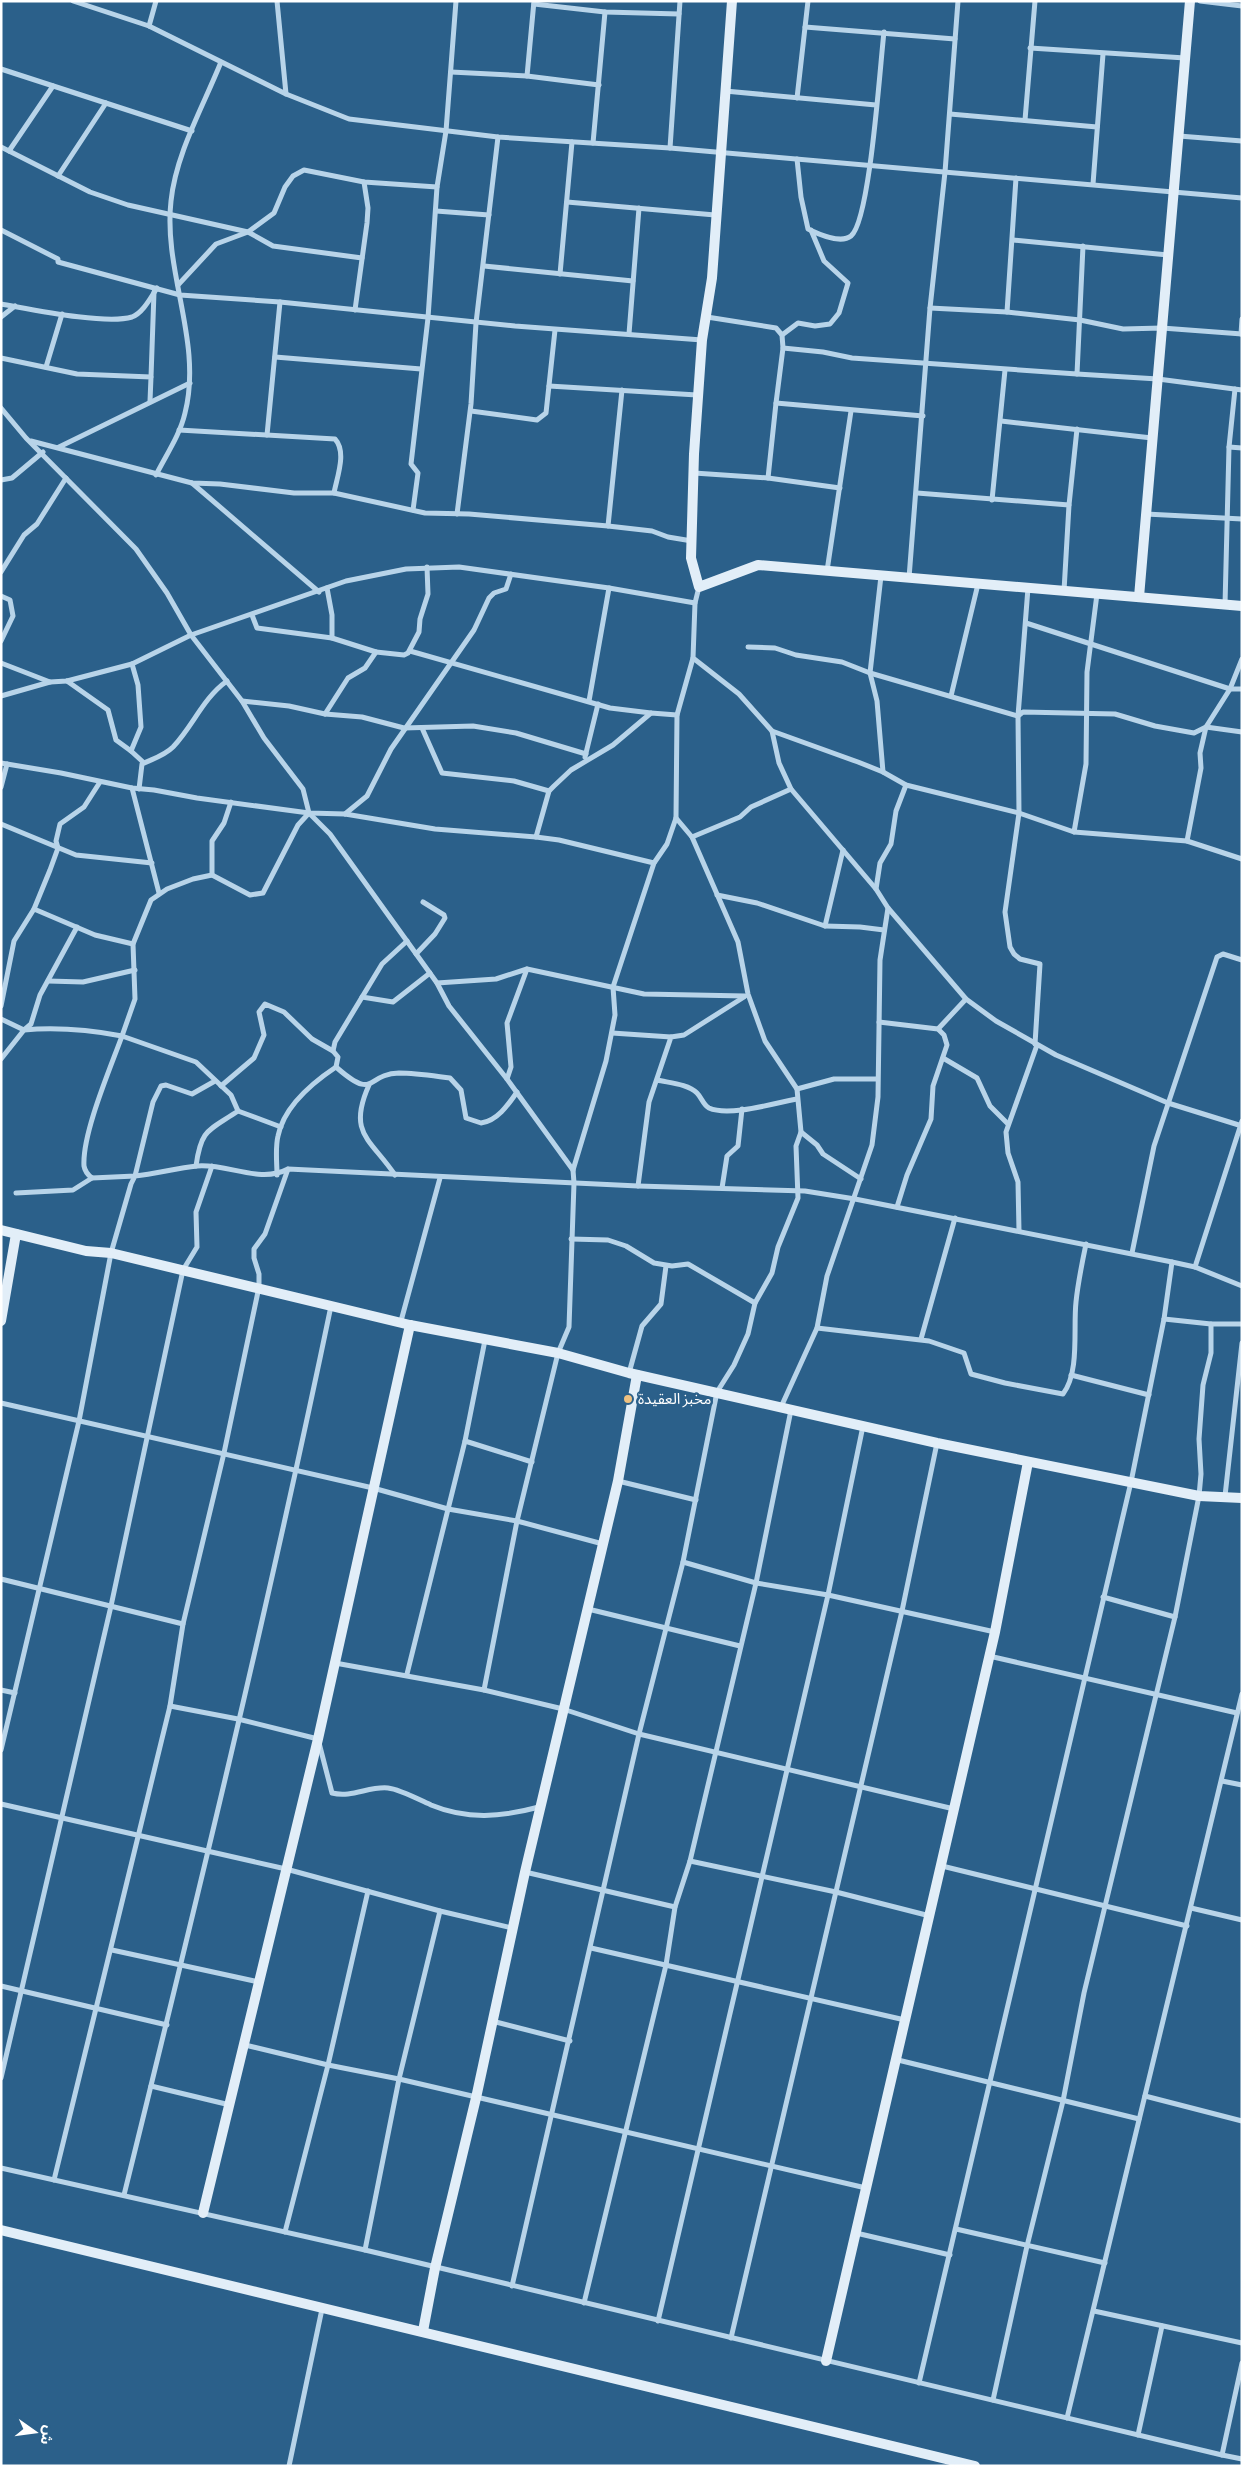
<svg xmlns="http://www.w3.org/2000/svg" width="1243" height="2467" viewBox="0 0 1243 2467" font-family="'Alegreya Sans','Noto Sans Arabic',sans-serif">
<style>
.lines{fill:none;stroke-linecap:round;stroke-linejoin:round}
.street{stroke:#b8d4e9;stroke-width:5}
.secondary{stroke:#e2eef8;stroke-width:10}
.poi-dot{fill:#efc180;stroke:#2b608a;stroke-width:2}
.labels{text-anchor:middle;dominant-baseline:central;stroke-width:5;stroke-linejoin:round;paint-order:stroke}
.poi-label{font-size:15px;fill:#fff;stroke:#2b608a;text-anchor:start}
</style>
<rect width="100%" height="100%" fill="#2b608a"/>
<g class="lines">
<g class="street">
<path d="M73,1l76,25 137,68 63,25 149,18 172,11 572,50"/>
<path d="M277,1l9,93"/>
<path d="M1200,1l42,5"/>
<path d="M534,4l71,8 74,2"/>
<path d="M149,26l7,-25"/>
<path d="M805,27l150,12"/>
<path d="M1030,48l155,10"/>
<path d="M1,69l191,62"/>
<path d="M451,72l76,4 7,-75"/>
<path d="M527,76l72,9"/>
<path d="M725,91l151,14"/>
<path d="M797,98l11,-97"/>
<path d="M950,114l147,13"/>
<path d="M1025,120l10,-119"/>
<path d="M1179,136l63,5"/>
<path d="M593,143l12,-131"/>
<path d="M1,147l89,45 38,13 120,27 25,14 89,12"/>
<path d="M670,148l10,-147"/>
<path d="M9,151l44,-65"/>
<path d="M797,159l4,38 7,32c10,5 33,15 43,7 19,-15 29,-171 33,-204"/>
<path d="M58,176l48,-73"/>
<path d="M1093,184l10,-130"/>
<path d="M567,202l148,13"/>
<path d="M436,211l53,4"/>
<path d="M1,230l57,29v3l122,33 100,7 235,24 187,14"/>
<path d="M1013,240l155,15"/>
<path d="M484,266l149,15"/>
<path d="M560,274l12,-132"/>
<path d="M178,285l38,-41 32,-12 26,-19 11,-26 8,-11 11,-6 60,12 73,5"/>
<path d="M1,304c29,5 104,21 131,13 11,-4 19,-20 25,-29"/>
<path d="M930,308l77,4 73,8 43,9 39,-1 80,6"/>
<path d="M355,310l12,-87 1,-15 -4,-26"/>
<path d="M1007,312l9,-134"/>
<path d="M1,317l14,-11"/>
<path d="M707,317l69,11 6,7 1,13 40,4 29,6 225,16 6,-128"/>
<path d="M629,334l10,-126"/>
<path d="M1241,334l1,-15"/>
<path d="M782,335l16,-12 17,3 15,-2 9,-11 9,-30 -24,-22 -13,-31"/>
<path d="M783,348l-7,55 147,13"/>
<path d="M275,357l146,12"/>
<path d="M1,358l76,16 74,3 -1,24"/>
<path d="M46,367l16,-53"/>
<path d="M1077,374l81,5 84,11"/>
<path d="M151,377l3,-85"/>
<path d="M549,386l148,9"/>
<path d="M1,408l25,30 110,111 31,44 24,42 51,66 22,37 39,51 6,24 21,21 107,149 12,23 58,73 66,91"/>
<path d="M471,411l66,9 9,-7 9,-83"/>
<path d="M1001,421l151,17"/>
<path d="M179,430l156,9c12,13 2,38 -1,54"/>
<path d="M267,435l13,-133"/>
<path d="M31,441l161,42 28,1 74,9h40l91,20 44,1 139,12 44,5 16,6 24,4"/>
<path d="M59,447l131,-64"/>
<path d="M1229,447l13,1"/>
<path d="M694,473l74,5 72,10"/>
<path d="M156,475c10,-20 24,-40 29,-62 18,-71 -22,-141 -14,-212 5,-48 32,-94 50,-139"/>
<path d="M768,478l8,-75"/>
<path d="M1,480l11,-2 31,-26"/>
<path d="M192,483l127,109"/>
<path d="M917,493l152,12 8,-76"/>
<path d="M992,500l13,-130"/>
<path d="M413,510l5,-37 -7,-9 17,-146 9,-131 9,-56 10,-130"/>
<path d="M457,514l14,-110 5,-81 22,-186"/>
<path d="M1146,514l96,5"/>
<path d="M608,526l14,-136"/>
<path d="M827,571l24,-160"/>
<path d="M1,572l23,-37 13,-11 29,-46"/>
<path d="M881,576l-11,97 7,28 6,71"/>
<path d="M909,578l21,-270 15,-136 13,-171"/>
<path d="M699,587l-4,16 -2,55 46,36 33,37 7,32 12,26 85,100 12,19 78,91 30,22 60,34 112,48 74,23"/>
<path d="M327,588l5,27v23"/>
<path d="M1028,588l-10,128 1,97 -14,99 5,35 4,7 6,5 20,5 -5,80"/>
<path d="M1064,591l5,-86"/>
<path d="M1,596l9,4 3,16 -12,25"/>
<path d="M1225,605l4,-158 6,-58"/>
<path d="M252,615l5,13 75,10 44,14"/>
<path d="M1026,623l204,66h12"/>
<path d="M748,647l27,1 21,7 46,7 28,11 148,43 5,-4 92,2 40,12 39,7 12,-6 36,5"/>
<path d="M410,651l200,57 41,5"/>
<path d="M1,663l49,19"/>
<path d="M132,664l6,21 3,42 -10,24 12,11"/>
<path d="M67,681l41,29 8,30 15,11"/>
<path d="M1,696l49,-14 17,-1 65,-17 59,-29 155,-54 60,-12 53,-2 150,21 86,15"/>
<path d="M951,696l27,-112"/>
<path d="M242,701l47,5 36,8 37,3 42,11 69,-2 43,7 70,21"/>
<path d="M589,701l20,-113"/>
<path d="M325,714l23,-36 17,-10 11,-16 28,3 4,-2 11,-21 1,-13 8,-25 -1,-27"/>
<path d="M422,728l20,45 72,8 35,10"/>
<path d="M772,731l86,31 25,10 23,13 113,28 55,19 113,9 55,18"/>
<path d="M585,757l13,-53"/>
<path d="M1,763l60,10 71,15 22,2 43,8 112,15 36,1 90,15 101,8 13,-46 5,-5 17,-16 42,-25 38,-32 26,2"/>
<path d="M1,787l6,-23"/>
<path d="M132,788l27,105"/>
<path d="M139,789l3,-25c10,-5 22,-8 31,-17 20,-21 30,-49 54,-66"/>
<path d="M345,814l22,-18 24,-47 83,-119 15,-32 5,-5 12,-4 5,-15"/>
<path d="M1,824l75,31 76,8"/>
<path d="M1074,832l12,-68 1,-92 10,-78"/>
<path d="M536,837l23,3 95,23"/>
<path d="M692,837l48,-20 11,-10 40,-18"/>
<path d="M1187,841l14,-73 -1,-15 6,-26 24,-38 12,-30"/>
<path d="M212,875v-34l12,-18 7,-21"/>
<path d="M876,889l4,-26 11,-19 5,-33 10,-26"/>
<path d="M717,895l40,8 68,23 35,1 24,3"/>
<path d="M34,909l61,26 38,9"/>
<path d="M825,926l18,-76"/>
<path d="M416,954l19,-20 10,-16 -1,-3 -21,-13"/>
<path d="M48,981l35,1 52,-12"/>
<path d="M437,983l59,-4 31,-10 117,25 101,2"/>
<path d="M362,997l31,5 37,-29"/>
<path d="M1,1006l13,-65 20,-32 16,-39 8,-22 -2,-7 4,-17 24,-17 16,-25"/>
<path d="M1,1019l23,11 7,-6 9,-29 37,-68"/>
<path d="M879,1022l59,7 6,6 3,10 -14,41 -2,33 -24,56 -10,32"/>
<path d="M938,1029l28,-30"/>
<path d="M612,1033l59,4"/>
<path d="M943,1058l34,20 13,28 18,18"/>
<path d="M1,1059l23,-29c33,-3 66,0 98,6l13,-37 -2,-55 18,-44 16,-11 26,-10 19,-4 38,20 13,-2 35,-68 11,-12"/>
<path d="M336,1067c40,35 29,7 63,6 17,0 35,3 51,5l11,12 5,28 15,5c16,-2 27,-18 36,-31"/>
<path d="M507,1079l4,-12 -4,-44 20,-54"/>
<path d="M657,1080c13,3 31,4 40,13 5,5 6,12 12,15 20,9 66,-5 88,-9"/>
<path d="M215,1081l-23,13 -26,-9 -5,1 -8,16 -18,74 -43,2c-4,-3 -7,-6 -8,-12 -2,-32 26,-97 38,-130l74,26 35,33 7,16 43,16"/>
<path d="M369,1085c-22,49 2,54 26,90"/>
<path d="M221,1086l33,-28 10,-23 -5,-23 6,-8 19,8 28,27 21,12"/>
<path d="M797,1089l37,-10h43"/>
<path d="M801,1132l16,13 6,9 38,25"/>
<path d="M196,1166c5,-37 12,-35 42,-55"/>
<path d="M277,1175c0,-12 -2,-27 1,-39 6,-30 34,-53 58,-69l2,-10 -5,-6 2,-9 47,-78 25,-23"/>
<path d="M638,1186l11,-84 22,-65 13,-2 60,-38"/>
<path d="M722,1188l5,-32 11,-10 4,-37"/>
<path d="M16,1193l57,-3 19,-12"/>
<path d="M1019,1231l-1,-49 -10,-29 -2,-21 31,-87"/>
<path d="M571,1239l37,1 18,6 28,17 18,3 16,-2 67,39"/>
<path d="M1132,1253l22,-107 63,-189 6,-3 19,6"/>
<path d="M1195,1267l47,-146"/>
<path d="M1164,1319l47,5h31"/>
<path d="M401,1321l39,-143"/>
<path d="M817,1328l112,13 35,12 7,21 34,9 58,11c17,-22 10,-66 13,-92 2,-20 6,-39 10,-58"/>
<path d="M921,1339l34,-121"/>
<path d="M629,1373l13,-47 19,-22 5,-38"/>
<path d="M1071,1375l78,20"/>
<path d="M1,1403l372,85 75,21 69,12 86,23"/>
<path d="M781,1407l36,-79 10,-52 45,-131 6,-48 2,-137 8,-52"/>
<path d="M465,1441l67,21"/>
<path d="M618,1481l78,19"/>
<path d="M1225,1496l17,-153"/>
<path d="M683,1562l73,21 72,12 167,37"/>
<path d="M1,1579l182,45"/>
<path d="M1103,1597l72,20"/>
<path d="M588,1609l152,37"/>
<path d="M989,1656l248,57"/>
<path d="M335,1663l149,27 79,19 76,25 315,75"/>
<path d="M407,1674l58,-233 20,-101"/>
<path d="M1,1690l14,3"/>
<path d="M484,1690l33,-169 41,-168 11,-26 5,-144 -1,-13 33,-109 9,-46 -2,-28 41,-124 13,-19 9,-26 1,-103 16,-57"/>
<path d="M170,1706l68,13 80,20 14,54c20,5 37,-7 56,-5 11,1 32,12 43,17 36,15 71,12 108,2"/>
<path d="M1,1750l78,-329 32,-168 20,-69 4,-8c21,-2 41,-8 62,-10 30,-3 63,18 91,3l350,17 167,5 50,8 317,63 23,5 47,19"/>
<path d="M1222,1781l20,4"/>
<path d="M1,1804l285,65 154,42 72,17"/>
<path d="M690,1861l146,31 94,24"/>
<path d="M942,1866l245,60"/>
<path d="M525,1872l150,35"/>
<path d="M1191,1908l51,12"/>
<path d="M591,1948l314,72"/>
<path d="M112,1950l147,32"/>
<path d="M1,1986l166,39"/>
<path d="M492,2021l78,20"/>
<path d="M245,2045l83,20 71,14 467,109"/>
<path d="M898,2060l241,59"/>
<path d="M1,2078l110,-472 72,-336 14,-23 -1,-35 16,-46"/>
<path d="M151,2086l79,19"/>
<path d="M1145,2096l97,25"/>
<path d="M1,2168l364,82 857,205 20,-92"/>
<path d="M54,2180l116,-474 13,-82 41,-171 35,-166v-13l-5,-16v-9l11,-15 23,-65"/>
<path d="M124,2195c73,-295 145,-591 207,-889"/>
<path d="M956,2229l149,34"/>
<path d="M285,2232l43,-167 40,-174"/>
<path d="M856,2233l94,22"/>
<path d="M365,2250l34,-171 41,-168"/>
<path d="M512,2286l127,-552 44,-172 34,-170 17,-27 14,-31 7,-31 17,-30 6,-26 20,-49 -2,-52 5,-14 -4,-43 -32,-48 -17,-47 -10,-52 -46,-105 -16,-19"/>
<path d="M584,2303l82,-338 9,-58 15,-46 66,-278 35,-173"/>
<path d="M1094,2311l148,32"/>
<path d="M658,2321l170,-726 35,-169"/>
<path d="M731,2338l171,-727 35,-168"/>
<path d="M919,2383l212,-901 33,-163 8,-57"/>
<path d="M993,2400l34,-154 36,-145 21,-108 91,-376 24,-121 2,-22 -2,-35 4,-54 8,-32v-29"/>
<path d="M1067,2418l175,-724"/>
<path d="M1138,2435l24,-109"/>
<path d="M1222,2455l20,4"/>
<path d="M289,2466l33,-157"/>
</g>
<g class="secondary">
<path d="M732,1l-20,277 -10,62 -8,114 -3,104 8,29 59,-22 484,41"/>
<path d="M1139,597l51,-596"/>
<path d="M1,1230l85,21 25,2 299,72 148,28 71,20 308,70 262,53 43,2"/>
<path d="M1,1321l15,-87"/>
<path d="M203,2213l115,-474 92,-414"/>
<path d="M1,2230c324,80 649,158 974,236"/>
<path d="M423,2331l12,-63 41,-170 49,-226 93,-391 19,-106"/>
<path d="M826,2361l169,-729 33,-170"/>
</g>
</g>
<circle class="poi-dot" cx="628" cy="1399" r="5"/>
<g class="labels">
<g class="poi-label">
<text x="638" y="1399">مخبز العقيدة</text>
</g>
</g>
<rect width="1243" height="2467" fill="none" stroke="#ffffff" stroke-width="5"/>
<g transform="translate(35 2432) rotate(104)" stroke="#2b608a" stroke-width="4" paint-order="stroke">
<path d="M0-4L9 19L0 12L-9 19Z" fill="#ffffff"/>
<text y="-8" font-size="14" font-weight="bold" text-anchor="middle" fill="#ffffff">ش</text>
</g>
</svg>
